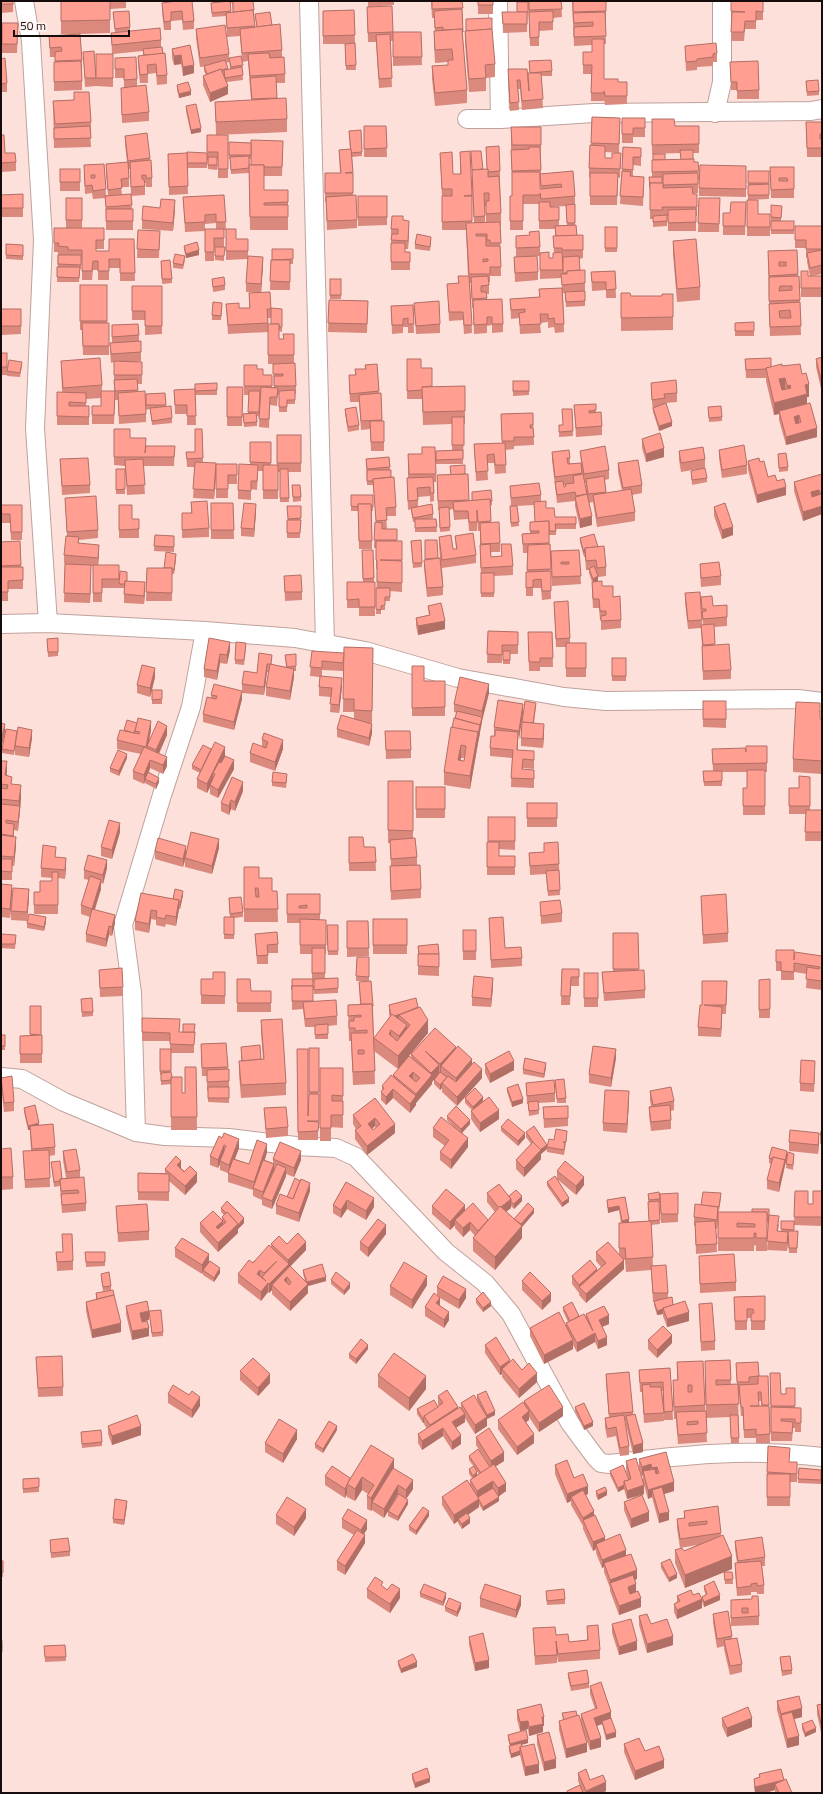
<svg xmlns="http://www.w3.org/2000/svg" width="823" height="1794" viewBox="0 0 823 1794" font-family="'Titillium Web',sans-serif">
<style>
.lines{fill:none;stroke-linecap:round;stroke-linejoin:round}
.street-casing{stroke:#bea29d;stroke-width:20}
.street{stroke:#fff;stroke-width:18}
.wall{fill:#db887d;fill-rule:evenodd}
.shaded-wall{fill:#b26f66}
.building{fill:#ff9e91;stroke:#b26f66;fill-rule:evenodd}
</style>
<rect width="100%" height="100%" fill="#fee0db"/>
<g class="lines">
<defs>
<g id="street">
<path d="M24,1l7,40 12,199 -8,188 13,195"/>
<path d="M309,1l16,643"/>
<path d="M498,1l2,118"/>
<path d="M715,113l7,-31v-81"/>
<path d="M467,119h33l94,-6 217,-2 11,-2"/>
<path d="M1,624l47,-1 157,8 90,7 70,13 93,27 106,19 42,4 192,-2 24,3"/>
<path d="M1,1077l21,2 42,23 72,30 29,4 64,2 67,8 40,2 20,9 90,95 39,31 26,31 59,109 26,35 5,5 9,1c71,-9 140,-16 212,-7"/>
<path d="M136,1132l-4,-139 -9,-68 39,-130 29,-88 14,-76"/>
</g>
</defs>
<use href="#street" class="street-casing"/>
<use href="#street" class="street"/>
</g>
<g class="wall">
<path d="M1,1h12v11l-12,1z"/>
<path d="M61,1h65v7l-16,1v24l-30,1 2,26v30l-28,1v-29h1v-5h-5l-1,-21 30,-2h-18z"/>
<path d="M165,1h27l2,20v8l-11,1 -1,-10 -11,1v9h-7l-2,-19v-8l3,-1z"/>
<path d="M218,1h35l2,26h2l-2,-13 17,11 10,25v7l3,17v9h-9l1,16 10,20v13l-71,3 -1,-33 36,-2 -3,-39 -6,1 -2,-26 -13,1 -1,-21 -14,1 -1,-14h7zM231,3h1l1,9h-2z"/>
<path d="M368,1h26v4l-26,2z"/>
<path d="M431,1h31l1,40 4,49v13l-32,3 -3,-27v-13l16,-1v-3l-13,1 -1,-19v-13h1l-1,-13h-2z"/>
<rect x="478" y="1" width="15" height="13"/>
<path d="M528,1h33l1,16 -9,1v12l-14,1v15h-9z"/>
<path d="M572,1h34v19h-1l1,24h-2v35l14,3h9v22l-22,1 -1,-6v2h-13v-27h-8v-22h9v-7l-18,1z"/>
<path d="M731,1h32v19h-7v9h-11l-1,12h-13z"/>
<path d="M528,2l-1,30 -24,1 -1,-21h15z"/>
<path d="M367,7l26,25h28l1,33 -29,1v-25h-3l2,46 -13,1 -3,-46h-8z"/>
<path d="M354,10l1,33 1,27h-10l-1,-26h-22v-33z"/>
<path d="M113,12l17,15v4l31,9v7l6,28v9l-10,1 -1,-12 -8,1v9h-8l-2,-18v-9h5v-5l-30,3v33l-17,-1v-32h16l-1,-21h4z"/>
<path d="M2,23h16l-1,30h-15z"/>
<path d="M196,29l33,25v8l-3,1 2,6h2l-1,-11 14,7 -1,4 1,11 -16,2 1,12 -18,8 -7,-17v-9l3,-1 -2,-4v-5h2l-6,1 -4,-29z"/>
<path d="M492,29l3,35v13l-9,1v13l-17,1 -4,-48v-13z"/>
<path d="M190,45l4,28 -11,3 -2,-12 -7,1 -2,-7v-9z"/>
<path d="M685,46l32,7v9h-4v4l-16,1v3l-11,1z"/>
<path d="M83,52l13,26v8l-11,1z"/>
<path d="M115,58l22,21v7l12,26v9l-27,2 -1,-35h3v-10h-9z"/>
<path d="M1,59l6,24v9h-6z"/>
<path d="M529,61l23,10v5h-11l2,32 -21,2 -2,-21h-2l1,21 -9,1 -2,-33v-9l21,17 1,-13z"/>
<path d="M730,62l29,28v9h-22v-9h-6z"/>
<path d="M806,81l13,10v4l-12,1z"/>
<path d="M177,85l14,10 -12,3 -2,-8z"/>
<path d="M74,92l17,30v8l-1,1 1,16 -37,1 -1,-47 21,-1z"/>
<path d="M186,106l15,26 -10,2 -5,-23z"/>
<path d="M592,117l28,1 -1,35 -14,-1v6h7l9,-5 -1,25 -2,-1 -1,28h-27v-28h-1v-9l2,-23z"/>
<path d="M622,118h23v19h-12v6h-11z"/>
<path d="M652,119l23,7h24v27h-6v6l1,3h4l1,18h-1v13h-5l4,1v22h-1v15h-28v-15h-1v10l-14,1v-8h-3v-28l-1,-9 3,-5v-17h29l-1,-7 -28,1zM662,180h1v8z"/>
<path d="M806,122h16v35h-15z"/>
<path d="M364,126h22l1,31h-23z"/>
<path d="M511,127h30v47l32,-3 2,25v29l2,11 6,-1v23l-4,1 1,11 5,13v23l-19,1 -1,-14h-2l1,39 -9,1 -1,-6 -6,1v-6l-8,1 1,10 -21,1 -1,-16 -8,1 -1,-20 29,-2v-8l23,-1 -1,-10 -21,1v-23l-24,1v-21l24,11v6l9,5h4l1,-5 -1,-17h2v-7h-16v-25h-16v26h-13v-34h2v-16l-1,-22zM540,179l1,10h-1zM566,206l1,19h-8v-18h-8z"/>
<path d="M349,131l13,21v4l-10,1 1,16v22l4,25v8l-30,2 -1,-28h-1v-29h15l-1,-23 11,-1z"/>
<path d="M1,135l4,18 11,9v9l-15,1z"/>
<path d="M207,135h21v43h-10v-18h-1v10l-9,-1v-9h-1z"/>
<path d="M125,136l25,22 2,20v9h-6v-4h-1v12l-14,1 1,13h1v21h-27v-14l-1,-18 -12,1 -1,-6 -7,1 -1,-20v-9l20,-1 2,32 2,-1 -2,-22v-9l21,-2 -2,-18zM129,169h1l1,25 -9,1 -1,-8h8z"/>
<path d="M283,141l-1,35h-18v14h24v40h-38l-1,-57 -18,1 -1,-15h-1v-17l22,1v16h-2l1,6h1z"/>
<path d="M486,147l14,24v9l1,33v13h-1l1,50h-11v6h-1v12h-3l1,5 16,25v8l-11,1v-8l-5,1v7l-13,1 -1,-26h-1l-1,-25h-1l2,50 -8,1 -1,-14 -14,1 -2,-37 11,-1v-7h10l-2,-46h-24v-32l-2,-45 13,21h7v-22l10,-1 2,45v27h2l-2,-40v-13l15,-1zM485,206h1v16h-1z"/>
<path d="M623,147l18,9v10l-8,-1v11l11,10 -1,20 -23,-2z"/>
<path d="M207,153v15h-20l1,26 -19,1 -1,-41z"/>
<path d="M746,166v31l-47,-1v-8z"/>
<path d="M770,167h24v31h-23z"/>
<rect x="60" y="169" width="20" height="22"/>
<path d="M748,171h21v28l-21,1z"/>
<path d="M23,194v23h-22v-22z"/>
<path d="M224,195l2,34 10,10h12v20l-22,1v-30h-2v31l-9,-1v-13h-1v14h-9v-30l-20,1 -2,-35zM216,223v6h-11v-5z"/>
<path d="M358,196h29v29l-29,1z"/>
<path d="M66,198h16v30h22v21h-8v2h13l25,-12 1,42h-15v-13h-11v12h-11v-10h-5l-1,10h-10v-21h-1v10h-1l-1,13h-22l1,-30h-4v-24h12z"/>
<path d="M699,198h21l-1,34h-21z"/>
<path d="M747,200l11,14h12v22h-23z"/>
<path d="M746,202l-1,33h-22v-22h7z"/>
<path d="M782,206l-1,15h13v13h-23v-17z"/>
<path d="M160,208l15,1 -2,22 -31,-2v-9z"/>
<path d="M403,220l6,9 -1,20h-3v3h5v18h-19v-41z"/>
<path d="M795,226h27v48l-10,2h10v21h-21v-26l7,5h2l-3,-14v-4h-1v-10h-11z"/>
<rect x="605" y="227" width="12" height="25"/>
<path d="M138,230l22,1 -1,27h-22z"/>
<path d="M431,241l-1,10 -15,-2v-5z"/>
<path d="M673,241l27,46v13l-23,2 -4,-48z"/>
<path d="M6,244l17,1v15l-17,-1z"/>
<path d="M184,246l15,9 -13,3 -2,-8z"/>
<path d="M293,249v15h-3v26h-20l1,-30z"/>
<path d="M797,250l1,26h1l2,59 -31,1 -1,-24v-8l-1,-53z"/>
<path d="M514,257l24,15v8l-23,2z"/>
<path d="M185,260l-2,9 -10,-1v-5z"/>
<path d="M161,261l11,18v4l-10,1z"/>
<path d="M263,265l-2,28 10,16v9h-3v14l-40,2 -2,-30 13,4h10v-15h9l-12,-1v-9z"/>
<path d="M615,271l1,27h-10v-8l-14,1 -1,-19z"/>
<path d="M212,279l13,6v5l-12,2z"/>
<rect x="330" y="279" width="11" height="20"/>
<path d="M80,285h27v38h2v32h-26l-1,-25h-2z"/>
<path d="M132,286h30v48l-17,1v-15h-13z"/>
<path d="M621,293l10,3h31l11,-2v36l-52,1z"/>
<path d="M329,300l39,1 -1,32 -39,-1z"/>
<path d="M414,303l26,21v9l-24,1z"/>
<path d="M413,305l1,28h-6v-6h-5v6l-11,1 -1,-28z"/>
<path d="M222,307l-1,13h-9v-5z"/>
<path d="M1,309h20v25l-20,1z"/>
<path d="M282,309v23l-3,-1v8h4l11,-5v29l2,23v8h-1v10h-8v8h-8v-17h-1l-1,11 -7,-1 -1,23 -10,-1 1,-33 -1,23 -2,-1v10l-13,1 -1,-13 5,-1 1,-18h-5v-30l13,4 6,6h9v12h2l-1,-23h-5v-40h3z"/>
<path d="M754,322v14h-19v-13z"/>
<path d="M112,325l27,10v6l2,11v9h-8l9,1v22h-5l1,8 8,22v8l-27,2 -1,-24h-3l-1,24h-22v-18h9v-8l-15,1v7h3v19h-32v-33h5l-1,-31 41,24v6h12v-29l-3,1 -1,-12v-8h2z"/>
<rect x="1" y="353" width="6" height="22"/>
<path d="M822,357v36l-6,-26v-8z"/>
<path d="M407,359l14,9 11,18 33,25v13h-1l-1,40h-27v-13l16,-1v-26l-29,1 -1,-26h-15z"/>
<path d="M745,359l26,8 11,-1 20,8 7,23h-2v7l10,33 -31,8 -7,-25v-6l-5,1 -8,-34v-3h-20z"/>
<path d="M377,364l2,29h2l1,28h2v30h-13l-1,-22 -9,1 -2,-28h-9l-1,-18v-9h6v-6h10v-4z"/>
<path d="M22,366l-2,11 -13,-1v-5z"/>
<path d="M513,381h16v14l-16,1z"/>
<path d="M217,383v12h-22l1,30h-9v-11h-12l-1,-24 21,-1z"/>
<path d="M651,383l26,10v9l-12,1 7,23 -13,5 -6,-19 -2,-21z"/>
<path d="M227,387h16l-1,39h-15z"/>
<path d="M165,393l1,13 6,12v5l-20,2 -2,-16 -4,1v-16z"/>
<path d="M596,404v8l6,14v9l-26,2 -2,-32z"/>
<path d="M708,407l14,10v4l-13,1z"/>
<path d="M345,409l14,16v5l-11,2 -3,-18z"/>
<path d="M572,409l1,27 -14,1v-12h4z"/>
<path d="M533,413l1,32 -20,1v3l-9,1 1,23 -11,1 -1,-11h-7l1,17 -12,1 -2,-37 28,-1 -1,-29z"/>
<path d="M114,429l16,9 16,14 29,-6 -1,20h-31l2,28 -18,1 -2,-29 -11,-1z"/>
<path d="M202,429l1,33 13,10 -2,27 -21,-1 2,-31h-8l-1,-15h9z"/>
<path d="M277,435h24v37h-13l1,30h-9v-30h-2v27h-15v-28h-5l-1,19 -6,-1v11l-13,-1v-9l12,-26v-22h21v23h6z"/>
<path d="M642,439l22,18 -18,5 -4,-14z"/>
<path d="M719,450l28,15v9l-25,4 -3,-20z"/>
<path d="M580,451l29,19v9l-4,1 1,13 16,-2 -4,-19v-9l24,22v8l-10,2 3,17v9l-38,6 -4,-25 -4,1 3,22 -12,3 -5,-22v-5l-18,2 -5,-43v-8l18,6v6l11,-1zM585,483h1l1,12zM569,484l-4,2 -1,1 -1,-2z"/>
<path d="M679,451l26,8v9l-24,4 -2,-12z"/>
<path d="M408,454l28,20v8h-2v19l-4,1v-6l-12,1v9l15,8v4l-3,1h6l1,13h-22v-10h-2l-2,-13 -3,1 -1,-24v-8h1z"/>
<path d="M778,454l10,13v4l-9,1z"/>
<path d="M389,457l1,13 1,7 5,30v9h-10l1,13h10v12h5v51l-12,-1v10h-5v9h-4v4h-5l1,-45h-1v-21h-2l1,-26h1l-3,-37h-6l-1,-26z"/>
<path d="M60,459l30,26v8l-28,2z"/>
<path d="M748,461l20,16 9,4 9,14 -29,8 -9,-33z"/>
<path d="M216,464h21v20h-9v14h-12z"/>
<rect x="116" y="469" width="9" height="25"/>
<path d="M691,471l16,7v4l-15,3z"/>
<path d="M468,474l1,27h3v-9l20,9v4l-2,1 1,17 9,20v9h-9v5l11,-1 -1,-12 12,22v9l-19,1v21h-13v-21l-1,-22v-23h-2l-1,-12v12h-8l-1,-12 -14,1 -1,-11 -4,1 1,21 -10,1 -1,-22h-1l-1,-35z"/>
<path d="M822,474v40l-19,7 -9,-30v-9z"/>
<path d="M292,485h8l1,16 -8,1z"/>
<path d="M510,486l31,9v6l5,7 9,9h21v12h-20v6h-7l2,64 -9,1 -1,-12h-8v8h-7v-24h1l1,-19h-5l-1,-19 8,-1v-11h5l-1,-17 -17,1 2,20 -8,1 -1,-16v-5h1z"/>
<path d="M351,495h22v16h-1v38h-13l-1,-38h-7z"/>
<path d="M65,498l33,32v8l-19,2v3l20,10 -1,12h21v23h-17v14h-9v-36h-2l-1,37 -26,-1 1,-38 -1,-1v-8l3,-19z"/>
<path d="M191,502l18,26v9l-27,1v-25h9z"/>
<path d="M211,503h22l1,36h-23z"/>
<path d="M1,505h21v35h-11l-1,-17h-9z"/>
<path d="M119,505l13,14h7v19h-20z"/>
<path d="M287,506h14l-1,32h-13v-18h1z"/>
<path d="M714,507l19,28 -11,4 -8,-23z"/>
<path d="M256,512l-2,25 -13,-1v-8z"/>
<path d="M155,535l19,1v16l-20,-1z"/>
<path d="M455,536l21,19v8l-34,5 1,19v8l-16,2 -3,-29v-8l16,-2 -1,-12v-9l14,12h3z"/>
<path d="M580,538l18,9 8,20v9l-8,1v4l-3,1 7,4 11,11 8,23v8l-20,2v-10h-1l-1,-12h-6l-1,-17v-9l-3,-9v-3h-3l-1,-13h-1l-4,-15z"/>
<path d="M20,541l1,26h2v22h-15v12h-7v-59z"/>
<path d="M411,541l11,22v4l-9,1z"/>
<path d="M362,550h11l1,32h1v34h-16v-8h-12v-26h16z"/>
<path d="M579,550l2,34 -29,2 -1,-35z"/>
<path d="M176,558l-2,16h-2v27h-26l1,-33h17z"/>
<path d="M700,564l21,12v9l-20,2 -1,-14z"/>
<path d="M120,571l7,10 18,10 -1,13 -20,-1v-15h-5z"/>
<path d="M284,576l18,16v8l-17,1z"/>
<path d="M685,593l17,27v5h1l-2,-28 26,20v9l-13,1 1,18 16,25v9l-28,1 -1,-26v-8l-1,-18 -13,1 -3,-27z"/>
<path d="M554,602l16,36v5h16v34h-20v-30h-10z"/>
<path d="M428,606l17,23 -27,6 -2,-9v-8l13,-3z"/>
<path d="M488,631l30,1v22h-8v10h-7v-11h-1v10h-15z"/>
<path d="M528,632h24l1,35h-13v4h-11z"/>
<path d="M58,638v18l-10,1 -1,-18z"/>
<path d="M209,638l21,12 -3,14 -7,-1 -3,17 -13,-3v-8z"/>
<path d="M344,647l29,1 -1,75h-2l2,10 -3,13 -32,-9v-8l17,-10v-7h-11z"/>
<path d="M246,648l-2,17 -9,-1v-4z"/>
<path d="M312,651l32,11 -1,9 -21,-1v7l20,10 -3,26 -9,-1 1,-15 -12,-1v-9l1,-10 -10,-1z"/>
<path d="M259,653l13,12 14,2 -1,-12 11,11v5h-2v6l-4,23 -24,-4v-9l3,-14 -2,-1 -3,23 -22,-2v-9l15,-11z"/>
<rect x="612" y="658" width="14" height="23"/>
<path d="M412,666l12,15h21v35h-33z"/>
<path d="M155,677l-3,13h10v14h-10v-14l-2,7 -13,-4v-8z"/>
<path d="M489,693l-9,37v4l-2,9 -8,46 -26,-4v-13l8,-44 5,-15 -3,-1v-8zM461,758h3v3h-4z"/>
<path d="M211,695l31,4 -8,31 -31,-8v-8l8,-16z"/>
<path d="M703,701h23v27l-23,-1z"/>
<path d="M536,707l-2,16 10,10 -1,15 -22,-2v-8l1,-16z"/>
<path d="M523,713l-5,27v10l16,10v9l-11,-1v2l11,9v9l-23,-1 1,-29 -22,-2v-8l4,-12v-9z"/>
<path d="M820,719h2v55l-29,-2v-13z"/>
<path d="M151,730l-2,10 18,-5 -8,19 8,12 -4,8 -13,-6 -1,4 10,10 -3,7 -11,-6v-2l-1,3 -11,-5v-8l8,-17 -24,-5v-9l7,-9z"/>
<path d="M385,731l26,19v8l-25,1z"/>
<path d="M32,738l-3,19 -14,-2v-9l-1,9 -12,-2v-4z"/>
<path d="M262,739l21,10 -8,22 -25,-9v-9l12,-7z"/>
<path d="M767,746v26h-2v43h-22v-27h4v-16h-25v14h-18l-1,-15h10l-1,-22 34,3z"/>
<path d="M225,756l9,13 -16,29 -8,-4v-7l-3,6 -10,-5v-9l3,-6 -8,-4v-4z"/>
<path d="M127,758l-8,18 -9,-4v-4z"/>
<path d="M1,761l5,15 15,22 -3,33 -4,-1v7l2,9 -2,20h-2v14h-11z"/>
<path d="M810,777v33h12v31h-17l1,-27h-17v-26h10z"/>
<path d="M287,779l-1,9 -14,-2v-4z"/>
<path d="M388,781h25v58l4,18v8l4,24v9l-30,2 -1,-25v-9h1l-1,-23h-2z"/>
<rect x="416" y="787" width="29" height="31"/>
<path d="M243,791l-8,20 -4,-2 -2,6 -8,-4v-8z"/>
<rect x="527" y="803" width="30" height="24"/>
<path d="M488,817h27v33l-16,-1v7h16v19h-28v-33h1z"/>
<path d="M120,832l-8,27 -11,-3v-9z"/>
<path d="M349,837l15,10h11l1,24h-27z"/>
<path d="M544,843l15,21 1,31 -12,1 -2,-22 -16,1 -1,-22 15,-1z"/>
<path d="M219,848l-7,26 -27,-7v-6l-2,6 -28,-8v-8l31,1z"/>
<path d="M56,857l10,9 -1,13 -7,-1v36h-24v-22h6l12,-11v-3l-11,-1v-9z"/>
<path d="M244,867l28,24h5l1,31h-34z"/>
<path d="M107,868l-4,16 -2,-1v6l-6,21 20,13 -3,13 -3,-1 -3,12 -20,-5v-8l4,-17 -9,-3v-9l8,-25 -5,-1v-9z"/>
<path d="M1,884l11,10 -2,24 -9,-1z"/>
<path d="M141,893l32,6 10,-4 -3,14h-1l-3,17 -10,-2 -1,3 -9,-2v-5l-5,-1 -2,14 -14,-3v-9z"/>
<path d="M287,894h33v26h6v34h-1v25l13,-1v15l-24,1v-12h-1v20l24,14v9l-9,1v13h-13v-12h-10l-2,-18 -11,1v-31h20v-25h-12v-31h-13z"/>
<path d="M701,896l27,37v9l-25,2z"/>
<path d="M29,898l-2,23 -16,-1v-9z"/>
<path d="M229,898l14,14v5l-9,1v21h-10v-22h6z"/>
<path d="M540,902l22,11v9l-21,2z"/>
<path d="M489,918l16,30 17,10v8l-31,2z"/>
<rect x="373" y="919" width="34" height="35"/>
<path d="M347,921h21l1,35 -22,1z"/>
<path d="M46,922l-2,9 -17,-3v-5z"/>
<path d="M327,925h11v30h-10z"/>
<rect x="463" y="930" width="13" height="30"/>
<path d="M613,933h25l1,37 6,20v8l-41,3 -2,-29h11z"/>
<path d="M1,934l15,6 -1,9 -14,-1z"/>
<path d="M255,934l23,10v9h-10v11h-11z"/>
<path d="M438,944l1,10v22l-21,-1v-29z"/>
<path d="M776,950l18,10 28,-4v34l-16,-2 1,-14 -13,-2v8h-13v-9h-5z"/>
<path d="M357,957h12v24h-13z"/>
<path d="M562,969h17v17h-8l-1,19h-9z"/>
<path d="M99,970l24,17v9l-23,1z"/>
<path d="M225,972v32h-24v-25h12z"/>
<rect x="584" y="973" width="14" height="34"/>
<path d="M237,979l14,12h20v21h-34z"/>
<path d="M770,979v39h-11v-38z"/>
<path d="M727,981l-1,33h-4l-1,23 -23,-1v-9l4,-22z"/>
<path d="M359,982l14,24 2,78 -22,1 -2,-44h-2l-1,-36 12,-1z"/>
<path d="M493,987l-2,20 -19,-1v-9z"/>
<path d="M81,999l12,13v4l-11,1z"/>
<path d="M389,1005l29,2 10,26 -30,36 -24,-18v-13l16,-20 -1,-4z"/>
<path d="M30,1006h11v29h1v28h-22v-27l10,-1z"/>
<path d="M142,1018l37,14h15v21h-23v19l1,5 10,16h3l11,-26 1,63h-26v-46l-10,1v-10h-1v-26h10v-8h-28z"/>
<path d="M261,1020l25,63v12l-45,3 -2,-24v-13h2v-14l20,12h2l-2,-26z"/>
<rect x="1" y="1035" width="4" height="15"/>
<path d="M226,1043l2,26 1,12v22l-21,-1v-11h-1v-15h-5l-1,-32z"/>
<path d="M309,1048h10l-1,92h-20l-1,-91 11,67 1,-20z"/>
<path d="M456,1049l16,15 10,14 -25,28 -15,-14v-4l-2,2 -6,-6v-4l3,-5 -5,7v2l-16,19v2l-6,8 -17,-15 -7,7 -5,-5v-8l1,-2v-4l11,-9v-2l18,-17v-4z"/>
<path d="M616,1058l-5,29 -22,-4v-9z"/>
<path d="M485,1064l29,6 -24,13 -5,-10z"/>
<path d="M546,1067l-2,11 -21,-4v-5z"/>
<path d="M320,1068h23v60l-12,-1v14h-11z"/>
<path d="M815,1070l-1,22 -14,-1v-8z"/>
<path d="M1,1078l13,24v9l-10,1 -3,-26z"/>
<path d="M555,1080l11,18v5h-9z"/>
<path d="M526,1083l29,10v9l-17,1 1,11 -10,2 -1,-12h-1z"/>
<path d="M507,1088l16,15 -11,4 -5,-15z"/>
<path d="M650,1091l24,10v9l-3,1v18l-20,2 -2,-16v-8l2,-1 -1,-6z"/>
<path d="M375,1098l20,35 -28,22 -12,-16v-9l1,-1 -3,-5v-9zM375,1126l1,2 -3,2 -1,-1z"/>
<path d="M465,1098l18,3 16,18 -19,13 -9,-13v-8l1,-1 -7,-7z"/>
<path d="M629,1100l-2,33 -24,-2v-8z"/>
<path d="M543,1107l25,11v8l-24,2z"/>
<path d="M24,1108l15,17 16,22v8l-6,1 1,31 -25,1 -2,-37h8l-1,-21h-2l-4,-18z"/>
<path d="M264,1108l24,19v9l-22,2z"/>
<path d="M447,1116l23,8 -8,9 6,14 -17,22 -11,-9v-8l5,-6 -12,-9v-9l23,1 -9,-9z"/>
<path d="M501,1127l24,11 -7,8 -17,-15z"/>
<path d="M822,1128v16h-2v-9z"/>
<path d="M526,1132l21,17 -6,5v5l-17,18 -8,-8v-9l15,-16 -5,-7z"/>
<path d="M219,1136l20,12 -4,11 14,5 18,-12 -2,8 8,3v-4l28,1 -7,17 -8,-3v2l-14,33 -10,-4v-5l-9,-4v-6l-25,-8v-9l-8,-3v-6l-2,4 -8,-3v-9z"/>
<path d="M567,1136l-3,19 -17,-3v-5l7,-7z"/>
<path d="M819,1141l-1,13 -29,-3v-9z"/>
<path d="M1,1149l12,28v12l-12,1z"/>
<path d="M63,1151l17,19v7l6,26v8l-24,2 -2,-27 -6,1 -3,-25 11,16h4l-3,-18z"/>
<path d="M787,1155l7,3 -1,12 -7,-2 1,-11 -8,35 -12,-3v-9l4,-16 -2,-1v-5z"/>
<path d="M181,1168l16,14 -12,13 -16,-14v20l-31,-1v-27h27v-4z"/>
<path d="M557,1171l27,14 -8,10 -19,-16z"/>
<path d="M346,1182l28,25 -8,13 -19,-11 -6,9 -8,-5v-8z"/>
<path d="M547,1182l22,20 -7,5 -15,-21z"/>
<path d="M310,1191l-11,31 -23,-8v-9l11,-8z"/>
<path d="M795,1191l13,13h5l9,-13v35l-28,-1z"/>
<path d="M487,1193l22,3 13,5 -8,8 -3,-3v2l-5,4 8,7 20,-6 -12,14v11l-27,32 -22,-19v-13l2,-2 -5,-6 -7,7 -8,-9v-3l-5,5 -18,-16v-8l33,5 23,9 7,-8 -8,-10z"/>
<path d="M648,1194l12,5v4h-1l1,21 -9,1 2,41 15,27v5l21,23 -22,6 -4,-11v-2l-6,1 -3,-10v-3h-1l-2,-32 -25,2 -1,-12h-1v9l-38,34 -7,-8v-2l-7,-9v-8l25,-6 4,-3 -5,-6v-9l23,2v-31h2l-2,-13 -11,3 -1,-8v-5l18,-3 4,25 20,-1z"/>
<path d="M660,1194l18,20v8l-17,1z"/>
<path d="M721,1198l-2,13h-1v1h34l17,-3v13l10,2 -1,7 3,1v-11h13v10h4l-1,22h-8l-1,-19 -1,17 -20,-1 2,-27h-2v28h-11v-6l-2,1v5h-36v-34l-1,12h-1l1,23 -21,2 -1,-28h-1v-9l7,-12z"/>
<path d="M116,1206l33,25v9l-31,2z"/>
<path d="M221,1208l23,15 -6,6v4l-20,19 -18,-20v-9l22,-3v-3l2,-2 -3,-3z"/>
<path d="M62,1234l11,27v9l-16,1 -1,-19h7z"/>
<path d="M386,1234l-18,23 -8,-7v-8z"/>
<path d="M271,1244h16l19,6 -16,17 15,14 -2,-7v-4l23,11 -18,5v7l-18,18 -18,-17v-4l-3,3 -1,-1 -7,9 -23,-18v-9l33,-27z"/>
<path d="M175,1248l34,14 11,11 -6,9 -11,-7v-3l-1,2 -27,-17z"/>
<path d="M85,1252h20v14l-19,1z"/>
<path d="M699,1256l37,26v9l-36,2z"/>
<path d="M101,1274l10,12v4l-8,1 -2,-13z"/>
<path d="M331,1280l19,8 -6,7 -13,-11z"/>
<path d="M522,1281l29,20 -9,9 -20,-20z"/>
<path d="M427,1285l-15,24 -22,-14v-9z"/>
<path d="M437,1287l29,11 -7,11 -19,-11v7l9,15 -5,8 -19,-12v-9l12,-11z"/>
<path d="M96,1293l25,39 -29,6 -6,-27v-9l10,-3z"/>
<path d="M765,1296v34h-14v-12h-4v12h-12l-1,-33z"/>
<path d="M476,1299l15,7 -8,6 -7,-9z"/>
<path d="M699,1304l16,37v9l-14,1z"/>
<path d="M126,1306l23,14 -8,2 8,14 -17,4 -6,-26z"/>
<path d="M563,1307l16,9 7,2v-4l23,10 -7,3 5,18 -9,4 -3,-7 -18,10 -4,-7v4l-29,15 -14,-28v-8l36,-2v-3l2,-1 -5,-11z"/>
<path d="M149,1311l14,21v4l-11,1z"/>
<path d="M648,1340l24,3 -15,15 -9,-9z"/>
<path d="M485,1345l25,16 27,21 -18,16 -17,-21v-3l-2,1 -15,-22z"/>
<path d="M368,1349l-12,15 -7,-6v-4z"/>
<path d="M36,1357l27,30v9l-25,1z"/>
<path d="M730,1360l1,25 6,-1 -1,-21 23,13 10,29 1,38h-14v-5h-12l-1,-22h-2l-2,-25h-1l1,52h-8l-1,-26 -24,1 -1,-57zM759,1401h2v5h-2z"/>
<path d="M677,1362l28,43 2,37 -29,2 -2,-25h-2l-1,-26v-13h4z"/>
<path d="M670,1368l3,52h-9l-1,-29h-1l2,22v8l-20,2 -2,-31h-2l-1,-22z"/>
<path d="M240,1371l30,12 -12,13 -18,-16z"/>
<path d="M770,1373l11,21h5l9,-6v20h6v24h-6v-4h-2l-1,13h-21z"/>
<path d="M606,1374l27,38v2l10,38 -10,2 -7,-29v-4h-1l4,25v9l-9,1 -4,-20 -9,2 -2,-11v-9h4l-3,-35z"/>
<path d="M378,1375l48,14 -17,22 -31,-24z"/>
<path d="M168,1394l32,12 -8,12 -24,-15z"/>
<path d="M477,1395l18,20 -8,4v7l-12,8 -10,-16v4l-9,6 5,16 -9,6 -9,-14 -21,14 -4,-7v-9l9,-5 -3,-5v-1h-1l-6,-9v-5l22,-3 -1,-2v-8l20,12h3v-5l20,5 -4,-9z"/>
<path d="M524,1401l39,15 -24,16 -10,-15v3l-3,2 8,21 -17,12 -19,-26v-9l26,-16z"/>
<path d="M575,1407l18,19 -9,4 -9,-19z"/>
<path d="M108,1426l33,9 -29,10 -4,-11z"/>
<path d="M337,1430l-14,23 -8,-5v-4z"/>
<path d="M81,1432l21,10v4l-20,2z"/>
<path d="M476,1437l28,24 -9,6 11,24 -7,5v5l-16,10 -4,-7v3l-11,8 2,8 -8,6 -4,-6v-2l-4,3 -12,-19v-8l28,-12v-5l2,-2 -3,-4v-5l8,6 2,-1 -10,-14v-4l18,6 -11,-17z"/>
<path d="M297,1439l-14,24 -18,-11v-9z"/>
<path d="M666,1452l8,39 -10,3 5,26 -10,3 -7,-26 -4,2 -4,-14v9l-2,1 7,26 -18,7 -7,-18v-8l17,-7 -14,4 -3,-10 -6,3 -8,-17v-4l18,8 -2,-10v-8l17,19v-5l-1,1 -3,-8v-9z"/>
<path d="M790,1462l7,9v11h-7v24h-23v-34z"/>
<path d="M555,1465l19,13 14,16 -3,1 20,46 21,14 11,24 -2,1 1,12 5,15 -22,8 -9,-24v-3l-6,-16v-5l-2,1 -6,-15v-4l-3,2 -10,-22v-3l-12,-21v-4l-4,2 -12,-29z"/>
<path d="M799,1468l22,2v14l-23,-1z"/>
<path d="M394,1469l19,20 -7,10 2,5 -10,17 -10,-5v-5l11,-16 -1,-1 -14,24 -12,-8v-1l-1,2 -4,-2v-13l1,-2 -6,-4 -7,11 -8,-4v-3l-2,4 -20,-13v-9l25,2z"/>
<path d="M39,1478v14l-16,1v-14z"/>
<path d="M596,1491l11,4 -9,5 -2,-4z"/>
<path d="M127,1505l-3,20 -11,-2v-4z"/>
<path d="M718,1506l3,30 11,33 -8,3h8l1,12h-8l-1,-12 -39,16 -10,-25v-13l9,1 13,-6 -17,3 -3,-20v-9l7,-1v-7z"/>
<path d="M276,1515l30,3 -12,18 -18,-12z"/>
<path d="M429,1516l-13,19 -7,-5v-4z"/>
<path d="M342,1519l25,10 -3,5 1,9 -20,32 -8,-5v-9l17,-26 -12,-7z"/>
<path d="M50,1540l20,11v5l-19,2z"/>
<path d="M735,1541l30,16v9h-3l2,19v9h-7v-2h-6v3l-14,1 -2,-24v-9h2l-2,-14z"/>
<rect x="1" y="1561" width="2" height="16"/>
<path d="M661,1563l16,15 -8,4 -8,-14z"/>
<path d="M704,1586l16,14 -16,7 -2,-5v6l-25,11 -3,-7v-8l3,-2v-6l16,-1 9,4v-2l4,-2 -2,-5z"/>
<path d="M383,1587l17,11 -10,15 -23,-15v-9z"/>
<path d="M546,1591l19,8v5l-18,1z"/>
<path d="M420,1593l26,5 -3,8 -23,-9z"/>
<path d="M480,1598l41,7 -5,13 -36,-11z"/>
<path d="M752,1599l7,17v9l-28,1v-26z"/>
<path d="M445,1607l16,1 -4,9 -12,-6z"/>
<path d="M713,1614l19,22v3l10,25v8l-12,3 -6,-26v-3l-7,2 -4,-26z"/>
<path d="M639,1616l12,8 22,21 -26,8 -8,-28z"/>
<path d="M612,1624l25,26 -18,5 -7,-22z"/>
<path d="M587,1626l13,24v9l-42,3 -1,-7v8l-22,2 -2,-37 23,7 13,7 18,-2z"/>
<path d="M469,1637l20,31 -14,3 -6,-26z"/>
<rect x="1" y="1641" width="1" height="19"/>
<path d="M65,1645l1,16 -21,1 -1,-16z"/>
<path d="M780,1657l12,13v4l-10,2z"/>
<path d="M398,1661l19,6 -16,6 -3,-8z"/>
<path d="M568,1673l21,10v5l-18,3 -3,-14z"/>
<path d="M590,1686l21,32 5,19 -10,3 -4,-16 -5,2 4,21 -11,3 -7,-21 4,23 -21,6 -7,-28v-9l4,-1 -1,-7 15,3 4,6v-8l14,-5 -5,-15z"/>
<path d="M777,1701l25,16 -8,2 5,26 -12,3 -10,-38z"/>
<path d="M822,1704v28h-1l-4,-18v-9z"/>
<path d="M517,1710l27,16h-1v6l-14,4 -1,-7 -8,2 -3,-12z"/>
<path d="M722,1718l30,9 -25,10 -5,-11z"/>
<path d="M802,1724l14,8 -11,5 -3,-8z"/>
<path d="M508,1735l20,8 -7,2 1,2 17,26 -14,3 -5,-21 -9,3 -2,-7v-5h1l-2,-7z"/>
<path d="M537,1735l19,33 -12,3 -7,-27z"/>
<path d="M624,1744l21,7 19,17 -29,12 -11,-28z"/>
<path d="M578,1773l12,7 16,11 -4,2h-19l-5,-12z"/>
<path d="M412,1774l18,8 -15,6 -3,-9z"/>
<path d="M759,1774l25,6 8,13h-17v-3l-10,3h-10l-1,-5v-9l5,-2z"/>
</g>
<g class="shaded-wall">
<path d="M181,55v9l-7,1v-9z"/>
<path d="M194,65v8l-11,3v-9z"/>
<path d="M228,86v8l-18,8v-9z"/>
<path d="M191,91v4l-12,3v-4z"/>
<path d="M201,128v4l-10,2v-4z"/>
<path d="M175,200v9l-2,22v-8z"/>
<path d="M409,221v8l-1,20v-8z"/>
<path d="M199,250v5l-13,3v-4z"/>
<path d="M263,257v8l-2,28v-9z"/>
<path d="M785,378v13l-6,1v-13z"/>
<path d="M809,384v13h-2v10l-28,4v3l-5,1v-12l31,-18z"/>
<path d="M790,385v13l-3,1v-13z"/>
<path d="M799,415v9l-5,1v-8z"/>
<path d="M672,422v4l-13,5v-5z"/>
<path d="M817,428v9l-31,8v-8z"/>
<path d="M664,448v9l-18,5v-8z"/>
<path d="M216,463v9l-2,27v-9z"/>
<path d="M786,487v8l-29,8v-8z"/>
<path d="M819,490v8l-8,3v-9z"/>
<path d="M256,504v8l-2,25v-8z"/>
<path d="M822,506v8l-19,7v-9z"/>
<path d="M592,516v9l-12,3v-9z"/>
<path d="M733,527v8l-11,4v-9z"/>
<path d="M99,545v8l-1,14v-9z"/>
<path d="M176,554v4l-2,16v-4z"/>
<path d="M91,565v9l-1,29v-9z"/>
<path d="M598,576v5l-5,2v-4z"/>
<path d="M145,582v9l-1,13v-8z"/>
<path d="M445,621v8l-27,6v-9z"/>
<path d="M230,642v8l-3,14v-9z"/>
<path d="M220,654v9l-3,17v-9z"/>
<path d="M267,664v8l-3,23v-8z"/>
<path d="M155,668v9l-5,20v-9z"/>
<path d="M294,669v8l-4,23v-9z"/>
<path d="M342,678v9l-3,26v-8z"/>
<path d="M489,684v9l-7,27v-9z"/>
<path d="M242,691v8l-8,31v-8z"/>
<path d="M523,704v9l-4,27v-9z"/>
<path d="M482,717v5l-4,21 -8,46v-13l8,-44z"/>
<path d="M151,721v9l-3,16h-1l-1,9v-8z"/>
<path d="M5,724v8l-4,18v-8z"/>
<path d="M372,724v9l-3,13v-8z"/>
<path d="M544,724v9l-1,15v-9z"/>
<path d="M167,726v9l-11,24v-9z"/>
<path d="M32,730v8l-3,19v-9z"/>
<path d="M283,740v9l-8,22v-9z"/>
<path d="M461,745v13l-3,15v-13z"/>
<path d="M225,747v9l-10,18 -2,-1v7l-3,5v2l-3,6v-9z"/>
<path d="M127,754v4l-8,18v-5z"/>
<path d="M167,757v9l-4,8v-9z"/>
<path d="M150,760v8l-4,11h-1v2l-1,3v-9z"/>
<path d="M234,760v9l-16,29v-8z"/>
<path d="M7,761v13l-2,10v-9z"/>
<path d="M159,778v4l-3,7v-5z"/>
<path d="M243,782v9l-8,20v-9z"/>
<path d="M21,785v13l-3,33 1,-30z"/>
<path d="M231,800v9l-2,6v-9z"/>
<path d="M120,823v9l-8,27v-9z"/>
<path d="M16,837v9l-2,20v-9z"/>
<path d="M219,839v9l-7,26v-8z"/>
<path d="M186,846v9l-1,3 -2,9v-8z"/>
<path d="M66,858v8l-1,13v-9z"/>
<path d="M107,860v8l-4,16v-9z"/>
<path d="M101,880v9l-9,28v-8z"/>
<path d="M12,885v9l-2,24v-9z"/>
<path d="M29,889v9l-2,23v-9z"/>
<path d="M183,891v4l-3,14v-4z"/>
<path d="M179,900v9l-3,17v-9z"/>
<path d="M151,910v9l-2,14v-9z"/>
<path d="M115,915v8l-3,13v-9z"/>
<path d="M46,917v5l-2,9v-4z"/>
<path d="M109,926v9l-3,12v-8z"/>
<path d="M493,978v9l-2,20v-8z"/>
<path d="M722,1007v8l-1,22v-8z"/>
<path d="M399,1015v8l-8,-7z"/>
<path d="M428,1020v13l-30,36v-13z"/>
<path d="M407,1025v13l-8,11v-13z"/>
<path d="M391,1030v13l-2,-9z"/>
<path d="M456,1047v9l-15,10v6l-1,1v-9z"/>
<path d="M616,1049v9l-5,29v-9z"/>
<path d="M472,1059v8l-16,20v-9z"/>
<path d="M514,1061v9l-24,13v-9z"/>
<path d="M546,1063v4l-2,11v-4z"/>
<path d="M439,1065v9l-7,8v2l-16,19v2l-6,8v-9l6,-8v-2l15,-18v-3z"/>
<path d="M482,1069v9l-25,28v-9z"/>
<path d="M413,1072v8l-4,-4z"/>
<path d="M442,1083v5l-2,2v-5z"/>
<path d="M393,1089v9l-7,7v-8z"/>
<path d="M629,1091v9l-2,33v-9z"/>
<path d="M483,1097v4l-10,10v-4z"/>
<path d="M523,1099v4l-11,4v-5z"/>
<path d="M499,1110v9l-19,13v-9z"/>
<path d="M375,1118v8l-7,6v-8z"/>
<path d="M470,1120v4l-9,10v-5z"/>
<path d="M39,1123v4l-9,-1v4h-2v-4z"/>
<path d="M395,1124v9l-28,22v-9z"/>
<path d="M525,1133v5l-7,8v-5z"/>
<path d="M819,1133v8l-1,13v-9z"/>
<path d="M468,1138v9l-17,22v-9z"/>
<path d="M239,1139v9l-10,26v-9z"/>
<path d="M267,1144v8l-12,37 -1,-1v-6z"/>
<path d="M224,1145v9l-4,7v3l-2,4v-8z"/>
<path d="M547,1145v4l-6,5v5l-17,18v-9l14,-17z"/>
<path d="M301,1151v9l-7,17v-9z"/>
<path d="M787,1151v5l-8,36v-9l6,-23z"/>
<path d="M181,1161v8l-4,-4z"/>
<path d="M274,1164v9l-11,24v-5z"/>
<path d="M286,1168v8l-14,33v-8z"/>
<path d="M197,1173v9l-12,13v-9z"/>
<path d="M584,1177v8l-8,10v-9z"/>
<path d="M310,1183v8l-11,31v-9z"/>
<path d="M522,1196v5l-8,8v-5z"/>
<path d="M374,1198v9l-8,13v-9z"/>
<path d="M569,1198v4l-7,5v-4z"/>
<path d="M511,1199v9l-12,9v-8z"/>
<path d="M347,1200v9l-6,9v-8z"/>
<path d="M465,1205v9l-10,6v5l-5,5v-8z"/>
<path d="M619,1206v4l-11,3v-5z"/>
<path d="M718,1207v8l-1,14v-9z"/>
<path d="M534,1209v4l-12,14v11l-27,32v-13z"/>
<path d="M244,1218v5l-6,6v4l-20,19v-9z"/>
<path d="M629,1219v4l-7,2v-4z"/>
<path d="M223,1221v9l-7,6v-9z"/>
<path d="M470,1222v8l-7,7v-9z"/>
<path d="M386,1225v9l-18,23v-9z"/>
<path d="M788,1232v9l-1,10v-8z"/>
<path d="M306,1242v8l-34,35v5l-3,3v-9l19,-19v-5z"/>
<path d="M209,1254v9l-6,7v2l-1,2v-9z"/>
<path d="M624,1260v9l-38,34v-9z"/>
<path d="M220,1268v5l-6,9v-4z"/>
<path d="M597,1269v8l-18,10v-2z"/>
<path d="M260,1270v8l-3,-4z"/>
<path d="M427,1276v9l-15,24v-9z"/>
<path d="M287,1277v9l-3,-6z"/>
<path d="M326,1277v4l-18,5v7l-18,18v-9l17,-20z"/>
<path d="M268,1283v9l-7,9v-9z"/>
<path d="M350,1283v5l-6,7v-4z"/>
<path d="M466,1289v9l-7,11v-9z"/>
<path d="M551,1293v8l-9,9v-9z"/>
<path d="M440,1298v8l-4,-3z"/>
<path d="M491,1302v4l-8,6v-4z"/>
<path d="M663,1309v5l-6,1v-4z"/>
<path d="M149,1311v9l-9,2v-9z"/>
<path d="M449,1312v8l-5,8v-8z"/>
<path d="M689,1312v9l-22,6v-8z"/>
<path d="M609,1315v9l-10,4v-8z"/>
<path d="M121,1323v9l-29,6v-8z"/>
<path d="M149,1328v8l-17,4v-9z"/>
<path d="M595,1333v9l-18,10v-9z"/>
<path d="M672,1335v8l-15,15v-8z"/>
<path d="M607,1337v8l-9,4v-8z"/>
<path d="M573,1340v9l-29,15v-9z"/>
<path d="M368,1345v4l-12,15v-5z"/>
<path d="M510,1360v8l-8,1v5l-2,1v-8z"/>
<path d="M537,1373v9l-18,16v-9z"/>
<path d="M270,1374v9l-12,13v-8z"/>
<path d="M426,1376v13l-17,22v-13z"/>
<path d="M200,1397v9l-8,12v-8z"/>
<path d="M458,1407v9l-28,18v-9z"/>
<path d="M563,1407v9l-24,16v-9z"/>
<path d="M495,1411v4l-8,4v7l-12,8v-9l12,-8v-2z"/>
<path d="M529,1411v9l-7,5v-8z"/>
<path d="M465,1414v8l-13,8v-8z"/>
<path d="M424,1418v5h-1v-4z"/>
<path d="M593,1422v4l-9,4v-4z"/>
<path d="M141,1426v9l-29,10v-9z"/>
<path d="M337,1426v4l-14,23v-4z"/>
<path d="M443,1428v8l-21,14v-9z"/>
<path d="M297,1430v9l-14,24v-9z"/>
<path d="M534,1434v9l-17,12v-8z"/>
<path d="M461,1435v9l-9,6v-8z"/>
<path d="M643,1443v9l-10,2v-8z"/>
<path d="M504,1452v9l-13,8v-8z"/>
<path d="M394,1459v13l-22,30v7l-1,2v-13z"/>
<path d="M651,1464v9l-8,-2v4l-1,1v-9z"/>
<path d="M657,1467v8l-5,1v-8z"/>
<path d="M477,1472v5l-4,3v-4z"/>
<path d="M362,1477v13l-7,11v-12z"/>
<path d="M413,1480v9l-7,10v-9z"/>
<path d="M493,1481v9l-14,9v8l-20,14 -1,-2v2l-4,3v-9l23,-15v-9z"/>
<path d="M674,1482v9l-20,6 -2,-7v7l-4,2v-9z"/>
<path d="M506,1483v8l-8,6v-9z"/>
<path d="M398,1485v9l-14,24v-9z"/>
<path d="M624,1485v4l-6,3v-4z"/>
<path d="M644,1485v9l-17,5v-8z"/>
<path d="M347,1486v8l-2,4v-9z"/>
<path d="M588,1486v8l-15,7 -2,-4v4l-4,2v-9z"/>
<path d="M607,1491v4l-9,5v-5z"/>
<path d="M499,1497v4l-16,10v-4z"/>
<path d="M408,1500v4l-10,17v-4z"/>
<path d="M127,1501v4l-3,20v-5z"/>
<path d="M306,1509v9l-12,18v-9z"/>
<path d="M429,1511v5l-13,19v-4z"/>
<path d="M594,1511v9h-11v6v-8z"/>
<path d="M649,1512v9l-18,7v-9z"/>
<path d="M669,1512v8l-10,3v-9z"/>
<path d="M470,1518v5l-8,6v-5z"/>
<path d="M367,1520v9l-6,10v-9z"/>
<path d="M365,1535v8l-20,32v-9z"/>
<path d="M605,1537v8l-9,-1v5l-3,2v-9z"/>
<path d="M626,1550v8l-22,5v4l-2,1v-8z"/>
<path d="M732,1556v13l-47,19v-13z"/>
<path d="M637,1570v9l-25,9 -2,-5v5v-8z"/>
<path d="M677,1574v4l-8,4v-4z"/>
<path d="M636,1584v8l-8,3v-8z"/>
<path d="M400,1589v9l-10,15v-9z"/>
<path d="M446,1593v5l-3,8v-4z"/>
<path d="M720,1595v5l-16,7v-5z"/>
<path d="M521,1596v9l-5,13v-8z"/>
<path d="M641,1598v9l-22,8v-9z"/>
<path d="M702,1599v9l-25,11v-9z"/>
<path d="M461,1603v5l-4,9v-5z"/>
<path d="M673,1636v9l-26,8v-9z"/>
<path d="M637,1641v9l-18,5v-8z"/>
<path d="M489,1660v8l-14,3v-8z"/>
<path d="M417,1662v5l-16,6v-4z"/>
<path d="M802,1708v9l-20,5 -1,-7v7v-8z"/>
<path d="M611,1712v9h-9v3l-8,3v-9z"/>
<path d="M542,1717h2v9h-1v6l-14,4v-9z"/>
<path d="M752,1718v9l-25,10v-9z"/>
<path d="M528,1721v8l-8,2v-9z"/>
<rect x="821" y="1724" width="1" height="8"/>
<path d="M816,1728v4l-11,5v-4z"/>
<path d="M616,1732v5l-10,3v-5z"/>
<path d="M799,1736v9l-12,3v-9z"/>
<path d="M601,1738v9l-11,3v-9z"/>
<path d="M528,1739v4l-18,5v-4z"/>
<path d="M587,1743v9l-21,6v-9z"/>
<path d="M520,1751v4l-9,3v-4z"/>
<path d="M556,1759v9l-12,3v-9z"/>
<path d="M664,1760v8l-29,12v-9z"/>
<path d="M539,1764v9l-14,3v-9z"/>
<path d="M430,1778v4l-15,6v-5z"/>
<path d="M784,1780v8l-9,-4v6l-10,3h-10v-6z"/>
<path d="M606,1782v9l-4,2h-16v-2z"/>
</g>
<g class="building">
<rect x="1" y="1" width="12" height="3"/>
<path d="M61,1h49v19l-49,1z"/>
<path d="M177,1h15l2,20 -11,1 -1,-11 -11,1v9l-7,1 -2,-19z"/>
<path d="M230,1l1,10 -19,2 -1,-10z"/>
<path d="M233,1h20l1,9 -21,2z"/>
<path d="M432,1h30l1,7 -31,1z"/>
<rect x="478" y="1" width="15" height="4"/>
<path d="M529,1h32l1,8 -33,1z"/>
<path d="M573,1h33v10l-33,1z"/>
<path d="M731,1h32v11l-7,-1v10h-11l-1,11h-13l1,-20h13l-14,-1z"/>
<rect x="517" y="2" width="11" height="10"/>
<path d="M392,6l1,26h28l1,25h-29v-25l-25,1 -1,-26z"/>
<path d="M462,9l1,23 -1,-3 -19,1v-3l-8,1 -1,-17z"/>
<path d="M253,10l2,16 -28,2 -1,-15z"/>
<path d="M354,10l1,25 -32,1v-25z"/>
<path d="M129,11l1,16 -15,2 -2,-17z"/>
<path d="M553,11v11h-14v15l-9,1 -1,-26z"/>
<path d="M270,12l2,13 -15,2 -2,-13z"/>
<path d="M502,12h25v12h-24z"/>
<path d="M605,12l1,24 -32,1v-10l19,-1v-4l-19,1 -1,-10z"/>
<path d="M492,18v11l-26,2v-12z"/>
<path d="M2,23h16l-1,21h-15z"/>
<path d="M280,24l2,26 -40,3 -2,-24z"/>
<path d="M225,25l4,29 -29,4 -4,-29z"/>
<path d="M160,28l1,12 -49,5 -1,-12z"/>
<path d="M462,29l5,61 -32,3 -3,-27 16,-1v-5h5l-1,-11 -17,1 -1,-19z"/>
<path d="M492,29l3,35 -10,1 1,13 -17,1 -4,-48z"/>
<path d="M80,34l2,26 -27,1v-9l7,-1 -1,-4 -11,1 -1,-12z"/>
<path d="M390,34l2,44 -13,1 -3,-44z"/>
<path d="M592,39h12v40h14v3h9v14h-22l-1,-5v2h-13l1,-28h-9v-13h9z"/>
<path d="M355,43l1,22 -10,1 -1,-22z"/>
<path d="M716,43l1,10 -4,1v3l-16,2v2l-11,1 -1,-16z"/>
<path d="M190,45l4,20 -11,2 -2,-12 -7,1 -2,-7z"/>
<path d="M162,47l1,7 -19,1 -1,-6z"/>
<path d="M94,51l2,27h-11l-2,-26z"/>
<path d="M165,53l2,22 -10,1 -1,-12 -9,1 1,9 -8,1 -2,-19z"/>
<path d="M269,53l1,5 14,-1 1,17 -35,2 -2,-22z"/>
<rect x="96" y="54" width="17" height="24"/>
<path d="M241,56l2,9 -12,2 -2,-9z"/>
<path d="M136,57l1,22 -13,1v-11h-9v-11z"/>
<path d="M5,58l2,25 -6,1v-25z"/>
<path d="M225,60l3,8 -6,2 -1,-1 -14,5 -3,-8z"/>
<path d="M551,60l1,11 -22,2 -1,-12z"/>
<path d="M81,61l1,20 -28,1v-20z"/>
<path d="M758,61l1,29 -22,1v-9h-6l-1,-20z"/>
<path d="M242,67l1,8 -18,3 -1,-8z"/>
<path d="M221,69l7,17 -18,7 -7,-17z"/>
<path d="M508,69h19l2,22 -1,-18h13l2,26 -21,2 -2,-21h-3l2,22 -9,1z"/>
<path d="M276,76l1,22 -25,1 -2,-21z"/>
<path d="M818,80l1,11 -12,1 -1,-11z"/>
<path d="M188,82l3,9 -12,3 -2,-9z"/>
<path d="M146,85l3,27 -27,3 -1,-27z"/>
<path d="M74,92h15l2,30 -36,2 -2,-23 21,-1z"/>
<path d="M286,98l1,21 -71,3 -1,-20z"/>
<path d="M196,104l5,24 -10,2 -5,-24z"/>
<path d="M592,117l28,1 -1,26 -28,-1z"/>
<path d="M622,118h23v10h-12v6h-11z"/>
<path d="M652,119h22l1,7h24v18l-47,1z"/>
<path d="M806,122h16v12h-2v5h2v9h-15z"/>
<path d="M90,126l1,12 -37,1v-11z"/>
<path d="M364,126h22l1,22 -23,1z"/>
<path d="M511,127h30v18h-29z"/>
<path d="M361,130l1,22 -11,1 -2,-22z"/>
<path d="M147,133l3,25 -22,3 -3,-25z"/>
<path d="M1,135h3l1,18h10l1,9 -15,1z"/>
<path d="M207,135h21v34h-10v-17h-11z"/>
<path d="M251,140l32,1 -1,26h-18v-2h-13z"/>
<path d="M229,142l22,1v12h-22z"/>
<path d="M590,145l15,1v12h7v-5h9l-1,16 -31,-1z"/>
<path d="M499,146l1,25 -12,1v-3h-1l-1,-22z"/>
<path d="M529,147h11l1,23 -29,1 -1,-21 18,-1z"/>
<path d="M623,147l18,1v9h-8v13l-11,-1z"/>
<path d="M351,149l2,23 -8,1h8v20h-28v-20h16l-2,-23z"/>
<path d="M680,150h13v9l-12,1z"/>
<path d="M470,151l2,44 -8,1h8v25l-30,1v-26h10v-7h-10l-2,-36 12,-1 1,22h8l-1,-22z"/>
<path d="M471,151h10l2,18 -11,1z"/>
<path d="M187,152l20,1v10h-20z"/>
<path d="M187,153l1,33 -19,1 -1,-33z"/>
<rect x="653" y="154" width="12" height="6"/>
<path d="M249,156v12l-18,2 -1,-13z"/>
<rect x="208" y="157" width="9" height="8"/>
<path d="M694,159v3h4l1,9 -47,1v-12z"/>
<path d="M151,160l1,18h-6v-3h-4v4h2l1,7 -14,1 -1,-25z"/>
<path d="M128,162l1,16 -8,1 1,9 -14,2 -2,-26z"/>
<path d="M104,164l2,25 -13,2 -1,-6 -7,1 -1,-21zM91,175h4v3h-4z"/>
<path d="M249,165h15v25h24v12l-24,1v2h24v12h-38z"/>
<path d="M700,165l46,1v23l-47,-1z"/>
<path d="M770,167h24v22l-23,1zM779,178h8l1,3h-9z"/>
<rect x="60" y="169" width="20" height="13"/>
<path d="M488,169v8l11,-1 2,37 -15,1v-13h3v-8h-5l1,23 -11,1 -2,-47z"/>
<path d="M573,171l2,25 -34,3 -1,-6v2h-17v26h-13v-25h2v-24h28v17l22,-2 -1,-3 -20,2 -1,-12z"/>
<path d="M622,171l9,1 -1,4 14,1 -1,20 -23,-1z"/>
<rect x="748" y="171" width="21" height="12"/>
<path d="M590,173h28l-1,23h-27z"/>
<path d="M698,173v11l-35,1v-11z"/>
<path d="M649,177h13v6h-12v4z"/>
<path d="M650,183h13v5l29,-1 1,7h4v13h-35l1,3h-13z"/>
<path d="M769,184v11h-21v-10z"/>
<path d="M23,194v14h-22v-13z"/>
<path d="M131,194l1,11 -26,2 -1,-11z"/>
<path d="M224,195l2,27h-10v-8l-11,1v7l-20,1 -2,-26z"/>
<path d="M356,195l1,25 -30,1 -1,-24z"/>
<rect x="358" y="196" width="29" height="21"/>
<rect x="66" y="198" width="16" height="22"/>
<path d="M699,198h21l-1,26 -21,-1z"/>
<path d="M161,199l14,1 -2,23 -31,-3 1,-14 17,2z"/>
<path d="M747,200h11v14h12v13h-23z"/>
<path d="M539,202h11v5h9v13l-20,1z"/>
<path d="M731,202h15l-1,24h-22v-13h7z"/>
<path d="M575,204v19h-8l-1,-18z"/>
<path d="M771,205l11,1 -1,12 -10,-1z"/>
<rect x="106" y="209" width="27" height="12"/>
<path d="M696,209v13l-28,1v-13z"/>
<path d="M667,215v6l-14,1v-6z"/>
<path d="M392,216h11v4l6,1 -1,20 -17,-1 1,-6h6v-5h-7z"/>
<rect x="771" y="221" width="23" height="9"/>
<path d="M500,222l1,21h-11v-3h-3v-6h-11v2h10v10h14l1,21h-11v7h-21l-3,-51zM483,259h5v2l-5,1z"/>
<path d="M576,225l1,11h-21l-1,-10z"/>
<path d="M795,226h27v23h-16v-9h-11z"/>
<rect x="605" y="227" width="12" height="21"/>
<path d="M54,228h50v12h-8v11h13v-12h25l1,34h-15v-14h-11v12h-11v-10h-5l-1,10h-10v-21h-14v-3l-10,-1 1,-3h-5z"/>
<path d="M205,229h19v9h-10v14h-9z"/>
<path d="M226,229h10v10h12v12h-22z"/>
<path d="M138,230l22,1 -1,19 -22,-1z"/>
<path d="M539,231l1,16 -24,1v-12l14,-1 -1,-3z"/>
<path d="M417,234l14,3 -1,10 -15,-3z"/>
<path d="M583,235v15h-21v-2h-8l-1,-12z"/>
<path d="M696,239l4,48 -23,2 -4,-48z"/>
<path d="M197,242l2,8 -13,4 -2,-8z"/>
<path d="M391,243h14v9h5v10h-19z"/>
<path d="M6,244l17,1v11l-17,-1z"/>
<path d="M215,247h10l-1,9h-9z"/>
<path d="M272,249h21v10l-21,1z"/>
<path d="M797,250l1,24 -29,2 -1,-25zM779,262h7v4h-7z"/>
<path d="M822,250v15l-12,3 -3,-15z"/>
<path d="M549,252v6h4v-5l9,-1 1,18h-23v-17z"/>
<path d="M175,254l10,2 -2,9 -10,-2z"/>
<path d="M58,255h23v10l-23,-1z"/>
<path d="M248,256l15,1 -2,27 -15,-1z"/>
<path d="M537,256l1,16 -23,1 -1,-16z"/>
<path d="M579,256l1,14 -13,1v2h-4v-16z"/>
<path d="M170,260l2,19h-10l-1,-18z"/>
<path d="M271,260h19v22l-20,-1z"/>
<path d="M57,267h23l-1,11 -22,-1z"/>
<path d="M585,270v13l-23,2 -1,-11h6v-3z"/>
<path d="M615,271l1,18 -10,1v-8h-14l-1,-10z"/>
<path d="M801,271h7v5h14v12h-21z"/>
<path d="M458,276h11l3,49h-8l-1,-13h-14l-2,-28 12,-1z"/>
<path d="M488,276l1,9 -8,1v6h5l1,6 -15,1 -1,-22z"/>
<path d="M799,276l1,24 -31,1v-24zM780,286h12v4l-13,1z"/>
<path d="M224,277l1,8 -12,2 -1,-8z"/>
<rect x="330" y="279" width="11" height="16"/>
<rect x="80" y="285" width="27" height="36"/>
<path d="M132,286h30v40h-17v-15h-13z"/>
<path d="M562,288l2,36h-9l-1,-6 -6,1v-5h-8l1,10 -21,1 -1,-12 6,-1v-3l-14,1 -1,-11 30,-2 -1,-8z"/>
<path d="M585,291v10l-19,1 -1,-10z"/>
<path d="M270,292l1,17h-4l1,14 -40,2 -2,-21 13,-1v5h11l-1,-15z"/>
<path d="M621,293h9l1,3h31v-2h11v23l-52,1z"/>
<path d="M502,299l1,25h-11v-7h-5v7l-13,1 -1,-25z"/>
<path d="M329,300l39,1 -1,23 -39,-1z"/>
<path d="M439,301l1,23 -24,2 -2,-23z"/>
<path d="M213,302l9,1 -1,13 -9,-1z"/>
<path d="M800,302l1,24 -31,1 -1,-23zM790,310l1,8h-11l-1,-7z"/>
<path d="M413,305l1,19h-6v-6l-5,1v6h-11l-1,-19z"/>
<path d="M271,308l11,1v18h-3v-3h-8z"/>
<rect x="1" y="309" width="20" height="17"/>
<path d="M754,322v9h-19v-8z"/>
<path d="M82,323h27v23h-26z"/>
<path d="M138,324l1,11 -27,2v-12z"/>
<path d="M268,324h11v15h5l-1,-5h11v21h-26z"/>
<path d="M141,341v11l-30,2 -1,-11z"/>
<rect x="1" y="353" width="6" height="14"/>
<path d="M822,357v27l-6,-25z"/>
<path d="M100,358l2,27 -39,3 -2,-27z"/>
<path d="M771,358v9l-5,1v1l-20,1 -1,-11z"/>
<path d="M407,359h14v9h11v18l-10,1 1,3 -16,1z"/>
<path d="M9,360l13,2 -2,11 -13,-2z"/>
<path d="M114,361l28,1v13h-28z"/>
<path d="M295,363l1,23h-22v-10h9v-2h-10v-10z"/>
<path d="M377,364l2,27 -29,3 -1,-19h7l-1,-6h11l-1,-4z"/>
<path d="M782,364v2l18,-2 2,10 4,-1 3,11 -4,1 2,9 -33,9 -8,-35zM785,378l2,8 3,-1 1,3 -9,2 -3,-11z"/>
<path d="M244,365h13v4h6v6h9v11h-28z"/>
<path d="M137,379l1,11 -23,1 -1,-11z"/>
<path d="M676,380l1,13 -13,1 1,4 -13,2 -1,-17z"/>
<rect x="513" y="381" width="16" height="10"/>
<path d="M217,383v7l-22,1v-7z"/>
<path d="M465,386v25l-42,1 -1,-25z"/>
<path d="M227,387h16l-1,30h-15z"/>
<path d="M261,387l17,1 -1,9h-7l-1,22h-10z"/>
<path d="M195,389l1,27h-9v-11h-12l-1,-15z"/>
<path d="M295,390v10h-8v7h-8v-16z"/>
<path d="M101,391h14l-1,24h-22v-9h9z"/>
<path d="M145,391l1,23 -27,2 -1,-23z"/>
<path d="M249,391h11l-1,21h-11z"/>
<path d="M57,392l29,1v10l-17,-1v4h20v11l-32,-1z"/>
<path d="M165,393l1,12h-20v-11z"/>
<path d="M381,393l1,27 -21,1 -2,-26z"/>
<path d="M666,403l6,19 -13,4 -6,-18z"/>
<path d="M810,403l7,25 -31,9 -7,-26zM799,415l2,7 -5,2 -2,-7z"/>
<path d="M596,404v6l-7,1v2l12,-1 1,14 -26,2 -2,-23z"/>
<path d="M171,406l1,12 -20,3 -2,-13z"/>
<path d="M721,406l1,11 -13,1 -1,-11z"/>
<path d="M356,407l3,18 -11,2 -3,-18z"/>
<path d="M562,409h10l1,22 -14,1v-7h4z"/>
<path d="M256,413l1,9 -13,1 -1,-9z"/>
<path d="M533,413v12h-3v3h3l1,9h-20v4h-12l-1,-27z"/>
<rect x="452" y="417" width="12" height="28"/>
<path d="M370,421h14v21h-13z"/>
<path d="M114,429h16v9h16l-1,15 1,-7h29l-1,11h-60z"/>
<path d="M195,429h7l1,29 -16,1 -1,-7h9z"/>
<path d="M660,433l4,15 -18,6 -4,-15z"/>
<rect x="277" y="435" width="24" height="28"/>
<path d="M250,442h21v21l-21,-1z"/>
<path d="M505,443l1,22h-11l-1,-11 -7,1 1,16 -12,1 -2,-28z"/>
<path d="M744,445l3,20 -25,5 -3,-20z"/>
<path d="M605,446l4,24 -25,4 -4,-23z"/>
<path d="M422,447h13l1,27h-27l-1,-20h14z"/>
<path d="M703,447l2,12 -24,4 -2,-12z"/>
<path d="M463,450v9l-27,1v-9z"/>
<path d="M569,450l1,8h-3l1,6 13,-1 1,10 -27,4 -3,-25z"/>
<path d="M786,453l2,14 -9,1 -1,-14z"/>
<path d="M389,457l1,10 -23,2 -1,-10z"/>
<path d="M88,458l2,27 -28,1 -2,-27z"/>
<path d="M759,458l1,4 4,-1 4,16 7,-2 2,6 7,-2 2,8 -29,8 -9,-34z"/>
<path d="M143,459l2,26 -18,1 -2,-26z"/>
<path d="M638,460l4,25 -19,3 -5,-25z"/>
<path d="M195,462l21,1 -2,27 -21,-1z"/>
<path d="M216,464h21v11h-9v14h-12z"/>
<path d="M239,464l19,1 -1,16h-6v10l-13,-1z"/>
<rect x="263" y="465" width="15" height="25"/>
<path d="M465,465v9l-14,1 -1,-9z"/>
<path d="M705,468l2,10 -15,2 -1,-9z"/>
<path d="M116,469h9v20l-9,1z"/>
<path d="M280,469h8l1,29h-9z"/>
<path d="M367,470h24v7l-18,2v2h-6z"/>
<path d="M468,474l1,26 -31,1 -1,-26z"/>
<path d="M583,474l4,20 -11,2 -1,-4 -18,3 -2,-13 8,-1 1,6 2,-1 -1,-2 9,-1 -1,-7z"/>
<path d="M822,474v32l-19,6 -9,-30zM819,490l2,4 -9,3 -1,-5z"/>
<path d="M604,476l2,16 -18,2 -2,-15z"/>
<path d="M394,477l2,30 -10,1 1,12 -11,1 -3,-42z"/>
<path d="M433,477l1,16h-4v-6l-13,1 1,12 -10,1 -1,-23z"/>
<path d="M539,483l2,12 -30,3 -1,-12z"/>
<path d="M292,485h8l1,12h-8z"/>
<path d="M631,489l4,23 -38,6 -4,-23z"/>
<path d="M491,490l1,11h-2v-2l-18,2v-9z"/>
<path d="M587,494l5,22 -12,3 -5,-22z"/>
<path d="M351,495h22v12h-2v-3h-13v3l-7,-1z"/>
<path d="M96,496l2,34 -31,2 -2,-34z"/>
<path d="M490,499l1,22 -13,1 -1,-12v12h-8l-1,-11h-14l-1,-9z"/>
<path d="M207,501l2,27 -27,2v-17h10l-1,-11z"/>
<path d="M546,501v7h8l1,9h21v7h-21l1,7h-7v-10l-14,1 -1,-20z"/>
<path d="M211,503h22l1,27h-23z"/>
<path d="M244,503l12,1 -2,25 -13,-1z"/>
<path d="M725,503l8,24 -11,3 -8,-23z"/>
<path d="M358,504h13l1,37h-13z"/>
<path d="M432,504l1,10 -20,4 -2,-10z"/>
<path d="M1,505h21v27h-11l-1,-18h-9z"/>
<path d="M119,505h13v14h7v10l-20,1z"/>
<path d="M287,506h14v12l-13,1z"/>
<path d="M510,506h7l2,16 -8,1z"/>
<path d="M449,507l1,20 -10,1 -1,-20z"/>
<path d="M415,519h21l1,8 -22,1z"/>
<path d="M287,520h14l-1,13h-13z"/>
<path d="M549,521v22l-26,1 -1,-10 17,-1v-2h-9v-9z"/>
<path d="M375,522l7,1v6h15v11h-23z"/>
<path d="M499,522l1,21 -19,1 -1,-21z"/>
<path d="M473,533l3,22 -34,5 -3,-23 12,-2 2,14h4l-2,-13z"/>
<path d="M594,534l4,13 -13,1 -1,5 -4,-15z"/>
<path d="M155,535l19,1v11l-20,-1z"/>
<path d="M66,536l13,1 -1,6 21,2 -1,13 -34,-3z"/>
<path d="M421,540l1,23h-9l-2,-22z"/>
<path d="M425,540h12l1,18 -13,1z"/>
<path d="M20,541l1,24 -20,1v-24z"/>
<path d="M376,541h26v19h-22l22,1v22l-25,-1v-22h-1z"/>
<path d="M490,544l1,13 11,-1 -1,-12h10l2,22 -32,2 -1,-23z"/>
<path d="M550,544l1,25 -24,1 1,-25z"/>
<path d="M604,546l2,21 -9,1 -1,-8 -10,1 -1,-13z"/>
<path d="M362,550h11l1,28 -11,1z"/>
<path d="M579,550l2,26 -29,1 -1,-26zM561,562h8v2h-8z"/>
<path d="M166,552l10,2 -2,16 -2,-1v-1h-8z"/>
<path d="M440,558l3,29 -16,1 -3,-28z"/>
<path d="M719,562l2,14 -20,2 -1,-14z"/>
<path d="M65,564l26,1 -1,29 -26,-1z"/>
<path d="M93,565h26v14h-17v14h-9z"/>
<path d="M594,566l4,10 -5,3 -4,-10z"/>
<path d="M1,567h22v13l-15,1v11h-7z"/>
<path d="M147,568h25v25l-26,-1z"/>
<path d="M120,571l7,1v9h-2v3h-6z"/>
<path d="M551,571v20h-9l-1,-12 -8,1v7l-7,1v-16z"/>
<rect x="481" y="573" width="13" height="20"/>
<path d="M301,575l1,17h-17l-1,-16z"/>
<path d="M125,581l20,1 -1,14 -20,-2z"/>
<path d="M602,581v5h11v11l7,-1 1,24 -20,1v-5l5,-1v-4h-6l-1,-12h-6l-1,-17z"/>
<path d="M347,582h28v25h-16v-8l-12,1z"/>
<path d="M376,588h14v9h-5v8l-4,1v4l-5,-1z"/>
<path d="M700,592l2,28 -14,1 -3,-28z"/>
<path d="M712,596l1,10 14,-1v12l-24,2 -1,-7 4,-1v-2h-4l-1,-12z"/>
<path d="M568,601l2,37 -14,1 -2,-37z"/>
<path d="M441,603l4,18 -27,5 -2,-8 14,-3 -2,-9z"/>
<path d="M714,624l1,20 -12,1 -2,-20z"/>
<path d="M488,631l30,1v13h-16v10l-15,-1z"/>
<path d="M528,632h24l1,26h-13v4h-11z"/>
<path d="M58,638v14h-10l-1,-13z"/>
<path d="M209,638l21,4 -3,13 -7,-1 -3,17 -13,-2z"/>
<path d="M236,642l10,1 -2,17h-9z"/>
<rect x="566" y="643" width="20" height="25"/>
<path d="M729,644l2,26 -28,1 -1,-25z"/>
<path d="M344,647l29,1 -1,63 -18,-1v-11h-11z"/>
<path d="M312,651l32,2 -1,10 -21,-2v7l-12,-1z"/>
<rect x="503" y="651" width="7" height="9"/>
<path d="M259,653l13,2 -1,9h-4l-3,23 -22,-3 2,-13 13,2z"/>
<path d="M296,654v12l-9,1 -2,-12z"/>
<rect x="612" y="658" width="14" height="18"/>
<path d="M270,664l24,5 -4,22 -24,-4z"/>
<path d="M142,665l13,3 -5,20 -13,-3z"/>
<path d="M412,666h12v15h21v26l-33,1z"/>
<path d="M320,676l22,2 -3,27 -9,-1 2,-16 -13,-1z"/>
<path d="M460,677l29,7 -7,27 -28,-7z"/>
<path d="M214,684l28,7 -8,31 -31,-8 4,-17 9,2 1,-3 -6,-1z"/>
<path d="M152,690h10v9l-10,1z"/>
<path d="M498,700l25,4 -4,27 -25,-4z"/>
<path d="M525,701l11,2 -3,20 -11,-1z"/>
<rect x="703" y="701" width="23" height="18"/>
<path d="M796,702l24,1v16h2v42l-29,-2z"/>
<path d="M457,711l25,6 -2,9v-1l-25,-7z"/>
<path d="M341,715l31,9 -3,14 -32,-9z"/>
<path d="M138,718l13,3 -5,26 -29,-7 3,-10 19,4 1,-2 -5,-1z"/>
<path d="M454,718l26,7 -2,9v-2l-26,-4z"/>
<path d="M127,720l10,3 -3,10 -10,-3z"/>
<path d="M158,721l9,5 -11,24 -9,-4z"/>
<path d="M522,722l22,2 -1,15 -22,-1z"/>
<path d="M1,723l4,1 -4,18z"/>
<path d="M18,727l14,3 -3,18 -14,-2z"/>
<path d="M451,727l27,5 -8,44 -26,-4zM461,745l5,1 -2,15 -6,-1z"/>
<path d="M6,729l11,2 -3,20 -12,-2z"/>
<path d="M495,730l23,2 -1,18 17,1v9l-11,-1 -1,10 12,1v9l-23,-1 2,-28 -23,-2 1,-12h4z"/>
<path d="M385,731h25l1,19h-25z"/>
<path d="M264,733l19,7 -8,22 -25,-9 3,-10 13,5 2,-6 -6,-3z"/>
<path d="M215,742l10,5 -18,37 -10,-5z"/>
<path d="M203,745l8,4 -10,21 -9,-5z"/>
<path d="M746,746h21v17l-54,1 -1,-15 33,-1 1,4z"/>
<path d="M144,747l23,10 -4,8 -13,-5 -6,15 -11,-4z"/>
<path d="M118,750l9,4 -8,17 -9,-3z"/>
<path d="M225,756l9,4 -16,30 -8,-5 5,-11 -2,-1 6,-11 2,1z"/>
<path d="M1,761h6l-2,14 7,2 -1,7 10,1 -2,16 -18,-2v-11l6,1 1,-4 -7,-1z"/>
<path d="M747,770h18v36h-22v-18h4z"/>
<path d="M703,771h19v10l-18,1z"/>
<path d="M148,772l11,6 -3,6 -11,-5z"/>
<path d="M273,772l14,2 -1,9 -14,-1z"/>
<path d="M799,776l11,1v29h-21v-18h10z"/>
<path d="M232,777l11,5 -8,20 -4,-2 -2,6 -8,-3z"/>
<path d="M388,781h25v50l-25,-1z"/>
<rect x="416" y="787" width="29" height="22"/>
<rect x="527" y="803" width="30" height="15"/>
<path d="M1,804l19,2 -2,16 -12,-2v3l8,1 -1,12 -12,-2z"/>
<path d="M806,810h16v22h-17z"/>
<rect x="488" y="817" width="27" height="24"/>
<path d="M109,820l11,3 -8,27 -11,-3z"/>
<path d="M191,832l28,7 -7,27 -27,-8z"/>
<path d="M1,835l15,2 -2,20 -13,-1z"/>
<path d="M349,837h14l1,10h11l1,15 -27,1z"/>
<path d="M158,838l28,8 -3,13 -28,-8z"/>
<path d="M415,838l2,19 -26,2 -1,-19z"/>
<path d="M487,842h12v14h16v11h-28z"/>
<path d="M558,842l1,22 -29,2 -1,-13 15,-1v-9z"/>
<path d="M43,845l13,2 -1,10 11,1 -1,12 -24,-2z"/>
<path d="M88,855l19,5 -4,15 -19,-5z"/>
<path d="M1,859h11v13l-11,-1z"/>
<path d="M420,865l1,24 -30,2 -1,-25z"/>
<path d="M244,867h15v11h13v13h5l1,18h-34zM255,888h3l1,9h-3z"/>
<path d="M559,870l1,20 -12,1 -2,-20z"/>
<path d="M52,872h6v33h-24v-13h6v-11h12z"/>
<path d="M90,876l11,4 -9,29 -11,-4z"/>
<path d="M1,884l11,1 -2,24 -9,-1z"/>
<path d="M13,888l16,1 -2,23 -16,-1z"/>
<path d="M175,889l8,2 -3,14h-1v-5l-6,-1z"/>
<path d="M141,893l38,7 -3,17 -10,-2 -1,4 -9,-2 1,-6 -6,-1 -2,14 -14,-3z"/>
<path d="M287,894h33v20h-33zM307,905v3h-8v-2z"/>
<path d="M726,894l2,39 -25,2 -2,-39z"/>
<path d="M241,897l2,15 -13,2 -1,-16z"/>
<path d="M560,900l2,13 -21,3 -1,-14z"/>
<path d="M92,909l23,6 -3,12 -3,-1 -3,13 -20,-5z"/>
<path d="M29,914l17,3 -2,10 -17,-4z"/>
<path d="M224,917h10v18l-10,-1z"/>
<path d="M503,917l2,31 16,-1 1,11 -31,2 -2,-42z"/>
<path d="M300,919l26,1v25h-26z"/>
<rect x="373" y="919" width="34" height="26"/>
<path d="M347,921h21l1,27h-22z"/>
<path d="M327,925h11v26h-10z"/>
<rect x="463" y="930" width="13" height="21"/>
<path d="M277,932l1,12 -11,1 1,10 -11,1 -2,-22z"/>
<path d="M613,933h25l1,36h-26z"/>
<path d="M1,934l15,1 -1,9h-14z"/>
<path d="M438,944l1,10h-20l-1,-8z"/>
<rect x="312" y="948" width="13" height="25"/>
<path d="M776,950h18v10l1,-8 27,4v25l-16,-2 1,-12 12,2 1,-2 -26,-4v9l-13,-1v-9h-5z"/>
<path d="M418,954h21v13l-21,-1z"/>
<path d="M357,957h12v20l-13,-1z"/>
<path d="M122,968l1,19 -23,1 -1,-18z"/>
<path d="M562,969h17v8h-8l-1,19h-9z"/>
<path d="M644,970l1,20 -41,3 -2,-21z"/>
<path d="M213,972h12v24l-24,-1v-16h12z"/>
<rect x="584" y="973" width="14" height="25"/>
<path d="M474,976l19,2 -2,21 -19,-2z"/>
<path d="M338,978v10l-24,2v-11z"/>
<path d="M237,979h13l1,12h20v12h-34z"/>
<path d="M292,979h21v11v-4h-21v4z"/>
<path d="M770,979v30l-11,1v-30z"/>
<path d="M371,981l2,25 -1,-2h-11l-2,-22z"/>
<path d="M702,981h25l-1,24h-22l18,2 -1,22 -23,-2 2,-22h2z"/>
<rect x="292" y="986" width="21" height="15"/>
<path d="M92,998l1,14h-11l-1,-13z"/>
<path d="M416,998l2,9 -17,7 -7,2 -2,-2 -1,1 -2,-10z"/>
<path d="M336,1000l1,16 -32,3 -2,-17z"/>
<path d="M372,1004l3,67 -22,1 -2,-39h16v-3l-12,1v-3h-6v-7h5v-4h7v-2l-13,1v-11zM358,1050h6v4h-6z"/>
<path d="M30,1006h11v29l-11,-1z"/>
<path d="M420,1007l8,13 -30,36 -24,-18 18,-24 15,11 -8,11 -8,-6 -2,4 8,7 13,-16 -11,-10z"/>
<path d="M142,1018l38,1 -1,13h16l-1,13 -24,-1v-11l-28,-1z"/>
<path d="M282,1019l4,64 -45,2 -2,-24 25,-2 -3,-39z"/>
<path d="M183,1024h12l-1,8h-11z"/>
<path d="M328,1024v10l-13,1v-10z"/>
<path d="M435,1028l21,19 -16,17 -15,-13 14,14 -8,8 -20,-19z"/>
<rect x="1" y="1035" width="4" height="11"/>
<path d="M42,1035v19h-22v-18z"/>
<path d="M226,1043l2,24 -26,1 -1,-24z"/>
<path d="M260,1045l1,14 -19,2 -1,-14z"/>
<path d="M458,1046l14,13 -16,19 -15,-12z"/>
<path d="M593,1046l23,3 -5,29 -22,-4z"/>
<rect x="309" y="1048" width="10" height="44"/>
<rect x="160" y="1049" width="11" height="22"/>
<path d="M297,1049h11v67l1,-22h10v27h-12l12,1 -1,9 -20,1z"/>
<path d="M509,1051l5,10 -24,13 -5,-10z"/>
<path d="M409,1056l23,19 -16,19 -23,-19zM413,1072l7,6 -4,4 -7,-6z"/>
<path d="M525,1058l21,5 -2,11 -21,-5z"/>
<path d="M801,1060l14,1 -1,23 -14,-1z"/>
<path d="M474,1062l8,7 -25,28 -15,-14 6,-7 8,6z"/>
<path d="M185,1067h11l1,50h-26v-40h11v16h3z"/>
<path d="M320,1068h23v28l-11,-1v6h11v14h-12v13h-11z"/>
<path d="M229,1069v12l-22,1v-12z"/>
<path d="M171,1072l1,5h-1v3l-10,1v-8z"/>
<path d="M440,1072l7,5 -7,8 -6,-5z"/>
<path d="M391,1075l25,21 -6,8 -17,-15 -7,8 -5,-5 3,-4 -2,-2z"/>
<path d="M12,1076l2,26 -10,1 -3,-25z"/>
<path d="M564,1079l2,19 -9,1 -2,-19z"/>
<path d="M554,1080l1,13 -28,3 -1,-13z"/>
<path d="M518,1084l5,15 -11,3 -5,-14z"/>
<rect x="208" y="1087" width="21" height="11"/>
<path d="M671,1087l3,14 -21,4 -3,-14z"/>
<path d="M475,1088l8,9 -10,10 -8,-9z"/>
<path d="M605,1090l24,1 -2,33 -24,-1z"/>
<path d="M489,1097l10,13 -19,13 -9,-12z"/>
<path d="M375,1098l20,26 -28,22 -12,-16 6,-4 -8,-11zM375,1118l5,6 -7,6 -5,-6z"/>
<path d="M538,1101l1,9 -10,1 -1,-9z"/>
<path d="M35,1105l4,18 -11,3 -4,-18z"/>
<path d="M670,1105l1,15 -20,2 -2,-15z"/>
<path d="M456,1106l14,14 -9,9 -14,-13z"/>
<path d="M568,1106v12l-24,1 -1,-12z"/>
<path d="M286,1107l2,20 -22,2 -2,-21z"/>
<path d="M441,1117l27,21 -17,22 -11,-8 9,-12 -16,-12z"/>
<path d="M508,1119l17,14 -7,8 -17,-14z"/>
<path d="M53,1124l2,23 -23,2 -2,-23z"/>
<path d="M534,1126l13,19 -7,5 -7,-8 -7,-10z"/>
<path d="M822,1128v8l-2,-1z"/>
<path d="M556,1129l11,2 -1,11h-3l2,1 -1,7 -17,-3 2,-8 5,1z"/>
<path d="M790,1130l29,3 -1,12 -29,-3z"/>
<path d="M224,1133l15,6 -10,26 -9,-4 6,-15 -2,-1 -6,15 -8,-4 9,-20 3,2z"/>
<path d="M257,1140l10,4 -13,38 -26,-9 5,-14 16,5z"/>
<path d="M280,1142l21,9 -7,17 -21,-9z"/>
<path d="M533,1142l8,8 -17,18 -8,-8z"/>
<path d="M772,1147l15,4 -2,11v-2l-12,-3 -1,2 -3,-1z"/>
<path d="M11,1148l2,29h-12v-28z"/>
<path d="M76,1149l4,21 -13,2 -4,-21z"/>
<path d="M49,1150l1,28 -25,2 -2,-29z"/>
<path d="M788,1152l6,2 -1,11 -7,-1z"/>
<path d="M176,1156l5,5 -4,4 7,7 6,-6 7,7 -12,13 -20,-17z"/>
<path d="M773,1157l12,3 -6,23 -12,-3z"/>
<path d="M263,1160l11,4 -11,28 -10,-4z"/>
<path d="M60,1161l2,17 -2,1v2l-6,1 -3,-20z"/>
<path d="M565,1161l19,16 -8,9 -19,-15z"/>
<path d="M277,1164l9,4 -14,33 -10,-4z"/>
<path d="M138,1173l31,1v18h-31z"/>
<path d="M555,1176l14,22 -7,5 -15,-21z"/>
<path d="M84,1177l2,26 -24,2 -1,-11 18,-1 -1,-3 -17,1 -1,-12z"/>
<path d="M295,1178l5,3 -7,18 -6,-2z"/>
<path d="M301,1179l9,4 -11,30 -23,-8 4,-11 13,5z"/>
<path d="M346,1182l28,16 -8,13 -19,-11 -6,10 -8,-5z"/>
<path d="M499,1184l12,15 -10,8 -1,-1 -1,2 -12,-15z"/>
<path d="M446,1189l19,16 -15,17 -18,-16z"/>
<path d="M516,1190l6,6 -8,8 -3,-2v-3l-2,-3z"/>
<path d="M795,1191h13v13h5v-13h9v26h-28z"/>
<path d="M659,1192l1,7 -11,1 -1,-6z"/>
<path d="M703,1192l18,1 -2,14 -18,-2z"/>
<path d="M678,1193v21h-17l-1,-20z"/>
<path d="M625,1197l4,22 -7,2 -3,-15 -11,2 -1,-8z"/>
<path d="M227,1201l17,17 -6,7v-1l-11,-12 -1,1 -5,-5z"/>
<path d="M659,1201l1,19 -11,1 -1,-19z"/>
<path d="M473,1203l15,17 -10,11 -8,-9 -7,6 -8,-8z"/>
<path d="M528,1203l6,6 -13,15 -7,-5z"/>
<path d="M147,1204l2,27 -31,2 -2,-27z"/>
<path d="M695,1204l23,3 -1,13 -23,-3z"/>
<path d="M500,1206l22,20 -27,31 -22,-19z"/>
<path d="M752,1209h17v9l-2,1v-7h-15z"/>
<path d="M213,1211l10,10 -7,6 2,2 8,-7 -4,-5 5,-5 11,12 -20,19 -18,-20z"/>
<path d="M718,1212h49v26h-11v-5h-2v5h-36zM737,1223l18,1v3h-18z"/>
<path d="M769,1215l10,1 -2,15 11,1 -1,11 -20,-2z"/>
<path d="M378,1219l8,6 -18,23 -8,-6z"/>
<path d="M651,1221l2,36 -27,2 -1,-11h-6v-25z"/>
<path d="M715,1221l2,23 -21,1 -1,-23z"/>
<path d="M781,1221h13v9l-13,-1z"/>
<path d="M788,1231h10l-1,17h-8z"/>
<path d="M298,1233l8,9 -18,18 -17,-16 8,-8 8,8z"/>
<path d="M62,1234h10l1,27 -16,1 -1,-10h7z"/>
<path d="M182,1238l27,16 -7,11 -27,-17z"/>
<path d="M608,1242l16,18 -38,34 -7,-7 27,-24 -10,-11z"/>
<path d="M269,1245l20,19 -20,20 -1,-1 -7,9 -23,-18 11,-14 4,3zM277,1261l-15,16 4,4 -9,-7 3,-4 4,3z"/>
<path d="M85,1252h20v10h-19z"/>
<path d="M734,1254l2,28 -36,2 -1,-28z"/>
<path d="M590,1260l7,9 -18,16 -7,-9z"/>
<path d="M210,1261l10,7 -6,10 -11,-8z"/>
<path d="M404,1262l23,14 -15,24 -22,-14z"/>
<path d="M322,1264l4,13 -19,5 -4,-12z"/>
<path d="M666,1265l2,28h-15l-2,-27z"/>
<path d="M290,1266l18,18 -18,18 -18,-17zM287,1277l4,5 -2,3 -5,-5z"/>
<path d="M109,1272l2,14 -8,1 -2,-13z"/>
<path d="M336,1272l14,11 -6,8 -13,-11z"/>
<path d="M530,1272l21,21 -9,8 -20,-20z"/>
<path d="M443,1276l23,13 -7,11 -22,-13z"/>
<path d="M113,1290l1,5 -17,4 -1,-6z"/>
<path d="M483,1292l8,10 -8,6 -7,-9z"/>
<path d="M434,1293l6,5 -4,5 13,9 -5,8 -19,-13z"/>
<path d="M114,1295l7,28 -29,7 -6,-28z"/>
<path d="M765,1296v25h-14v-7l3,-1 -1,-4h-6v12h-12l-1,-24z"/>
<path d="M672,1297l1,8 -10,3v1l-6,2 -3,-10z"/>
<path d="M147,1301l2,10 -9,2 2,9 5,-1 2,7 -17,3 -6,-25z"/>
<path d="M685,1301l4,11 -22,7 -4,-11z"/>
<path d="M572,1302l7,14 -9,5 -7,-14z"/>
<path d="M712,1303l3,38 -14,1 -2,-38z"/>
<path d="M604,1306l5,9 -10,5 8,17 -9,4 -3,-8 -18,10 -11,-20 18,-9 9,17 -7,-17z"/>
<path d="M161,1310l2,22 -11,1 -3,-22z"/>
<path d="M559,1312l14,28 -29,15 -14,-27z"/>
<path d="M663,1326l9,9 -15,15 -9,-10z"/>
<path d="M496,1337l14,23 -10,7 -15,-22z"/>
<path d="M361,1339l7,6 -12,14 -7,-5z"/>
<path d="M394,1353l32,23 -17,22 -31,-23z"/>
<path d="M62,1356l1,31 -25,1 -2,-31z"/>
<path d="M253,1358l17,16 -12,14 -18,-17z"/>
<path d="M513,1359l9,11 7,-7 8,10 -18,16 -17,-20z"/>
<path d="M730,1360l1,20h-15v5l22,-1 1,20 -33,1 -1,-44z"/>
<path d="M703,1361l2,44 -31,2 -1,-27h5l-1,-18zM688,1385h4v7h-4z"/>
<path d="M758,1362l1,14 -10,1v5h-12l-1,-19z"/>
<path d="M670,1368l3,43 -9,1 -1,-30 -23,1 -1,-13z"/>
<path d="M629,1372l4,40 -24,2 -3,-40z"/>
<path d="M770,1373h10l1,21h5v-6h9v18h-24z"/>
<path d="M758,1376h10l1,29h-7l-1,-13h-3l1,14h-9h19l1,28 -14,1v-6l-12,1 -1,-23h-2l-2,-22 19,-1z"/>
<path d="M650,1384v3h11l3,26 -20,1 -2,-29z"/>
<path d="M173,1385l16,10 3,-4 8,6 -8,13 -24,-16z"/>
<path d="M549,1385l14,22 -24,16 -15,-22z"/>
<path d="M447,1390l11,17 -28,18 -6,-9 19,-13 -5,-7z"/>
<path d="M486,1391l9,20 -8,4 -10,-20z"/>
<path d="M474,1395l13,22 -12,8 -14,-22z"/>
<path d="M434,1400l4,7 -14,9v2l-1,1 -6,-10z"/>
<path d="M523,1402l6,9 -7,6 12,17 -17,13 -19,-27z"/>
<path d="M584,1403l9,19 -9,4 -9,-19z"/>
<path d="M460,1407l5,7 -13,8 9,13 -9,7 -9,-14 -21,13 -4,-7z"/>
<path d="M771,1407l30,1v15h-6v-4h-14v2l12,1 -1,11 -21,-1z"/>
<path d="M706,1411l1,22 -29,2 -2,-23zM698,1421v3l-11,1v-3z"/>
<path d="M635,1414l8,29 -10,3 -7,-30z"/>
<path d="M137,1415l4,11 -29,10 -4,-10z"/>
<path d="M624,1415l5,31 -9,2 -4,-21 -9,2 -2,-11z"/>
<path d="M730,1415h8l1,23h-8z"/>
<path d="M279,1419l18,11 -14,24 -18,-11z"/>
<path d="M329,1421l8,5 -14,23 -8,-5z"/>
<path d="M489,1428l15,24 -13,9 -15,-24z"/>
<path d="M101,1430l1,12 -20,2 -1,-12z"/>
<path d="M371,1445l23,14 -23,39 -4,-2 7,-11 -12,-8 -7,12 -8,-5z"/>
<path d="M768,1446l22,2 -1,14h8v12l-30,-2z"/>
<path d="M478,1449l12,18 -9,6 -12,-17z"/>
<path d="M666,1452l8,30 -26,8 -5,-19 12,-2 1,5 3,-1 -2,-6 -5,1 -1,-4 -9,3 -3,-8z"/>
<path d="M636,1458l8,27 -17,6 -3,-10 7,-2 -5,-18z"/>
<path d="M567,1460l7,18 9,-4 5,12 -21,8 -12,-29z"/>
<path d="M494,1464l12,19 -8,5 -5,-7 -16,10 -7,-11z"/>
<path d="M623,1465l6,15 -5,1v4l-6,3 -8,-17z"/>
<path d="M332,1466l18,12 -5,11 -20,-13z"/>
<path d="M474,1466l3,6 -4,4 -4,-7z"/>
<path d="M393,1468l20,12 -7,10 -8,-5 -14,24 -12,-7z"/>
<path d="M799,1468l22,2v10l-23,-1z"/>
<rect x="767" y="1474" width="23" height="23"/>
<path d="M39,1478v9l-16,2v-10z"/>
<path d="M467,1480l12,19 -25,16 -12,-18z"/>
<path d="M605,1487l2,4 -9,4 -2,-4z"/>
<path d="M662,1487l7,25 -10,2 -7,-24z"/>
<path d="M493,1488l6,9 -16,10 -4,-7 -1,-3z"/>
<path d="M583,1490l11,21 -11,7 -12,-21z"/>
<path d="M399,1494l9,6 -10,17 -10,-6z"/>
<path d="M642,1495l7,17 -18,7 -7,-17z"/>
<path d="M287,1497l19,12 -12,18 -18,-12z"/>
<path d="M115,1499l12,2 -3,19 -11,-1z"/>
<path d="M718,1506l3,27 -41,6 -3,-20 8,-1 -1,-7zM707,1521v3l-18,2v-3z"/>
<path d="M423,1507l6,4 -13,20 -7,-5z"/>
<path d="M348,1509l19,11 -6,10 -19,-11z"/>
<path d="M467,1513l3,5 -8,6 -4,-5z"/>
<path d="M595,1515l10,22 -12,5 -10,-22z"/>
<path d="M357,1530l8,5 -20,31 -8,-5z"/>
<path d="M620,1534l6,16 -24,10 -6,-16z"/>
<path d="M723,1535l9,21 -47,19 -10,-25 7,-2 2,3z"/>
<path d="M762,1537l3,20 -27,4 -3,-20z"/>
<path d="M68,1538l2,13 -19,2 -1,-13z"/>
<path d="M631,1554l6,16 -27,10 -6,-17z"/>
<path d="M670,1559l7,15 -8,4 -8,-15z"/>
<rect x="1" y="1561" width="2" height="11"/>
<path d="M761,1561l3,24 -7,1v-3l-6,1v2l-14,2 -2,-25z"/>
<path d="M724,1572h8l1,7 -8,1z"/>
<path d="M633,1575l3,9 -8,3 2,7 8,-3 3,7 -22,8 -9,-23z"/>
<path d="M375,1577l8,5 -2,3 6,5 5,-6 8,5 -10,15 -23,-15z"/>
<path d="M714,1581l6,14 -16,7 -2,-5 5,-3 -3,-8z"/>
<path d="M424,1584l22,9 -3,9 -23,-9z"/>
<path d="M485,1584l36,12 -5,14 -36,-12z"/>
<path d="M564,1589l1,10 -18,2 -1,-10z"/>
<path d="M691,1590l2,5 6,-2 3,6 -25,11 -3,-6 6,-3 -3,-5z"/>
<path d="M752,1596h6l1,20 -28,2v-18l21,-1zM742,1608h6v5h-6z"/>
<path d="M449,1598l12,5 -4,9 -12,-5z"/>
<path d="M728,1611l4,25 -15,3 -4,-25z"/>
<path d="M647,1614l4,10 16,-5 6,17 -26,8 -8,-28z"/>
<path d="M631,1619l6,22 -18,6 -7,-23z"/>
<path d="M598,1625l2,25 -42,4 -2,-13 1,14 -22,1 -2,-28 22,-1 1,8 12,-1 1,8 19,-2 -1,-14z"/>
<path d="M483,1633l6,27 -14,3 -6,-26z"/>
<path d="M737,1638l5,26 -12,2 -6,-26z"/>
<rect x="1" y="1641" width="1" height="10"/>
<path d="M65,1645l1,12h-21l-1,-11z"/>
<path d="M413,1654l4,8 -16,7 -3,-8z"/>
<path d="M790,1656l2,14 -10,1 -2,-14z"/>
<path d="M587,1670l2,13 -18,3 -3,-13z"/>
<path d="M601,1682l10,30 -17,6 7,20 -11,3 -9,-27 16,-6 -7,-22z"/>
<path d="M799,1696l3,12 -21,6 -4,-13z"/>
<path d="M541,1704l3,13h-2l1,7 -14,3 -1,-6 -8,1 -3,-12z"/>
<path d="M822,1704v20h-1l-4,-19z"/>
<path d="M748,1707l4,11 -25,10 -5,-10z"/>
<path d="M576,1711l1,5 -13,4 -2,-7z"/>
<path d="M792,1712l7,24 -12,3 -6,-24z"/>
<path d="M579,1715l8,28 -21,6 -7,-28z"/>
<path d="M611,1718l5,14 -10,3 -4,-14z"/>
<path d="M812,1720l4,8 -11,5 -3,-9z"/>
<path d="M526,1730l2,9 -18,5 -2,-9z"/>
<path d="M549,1732l7,27 -12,3 -7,-27z"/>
<path d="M639,1738l6,13 14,-5 5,14 -29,11 -11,-27z"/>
<path d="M521,1743l1,4h-2v4l-9,3 -2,-8z"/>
<path d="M534,1744l5,20 -14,3 -5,-20z"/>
<path d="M427,1768l3,10 -15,5 -3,-9z"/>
<path d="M586,1769l4,11 13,-5 3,7 -20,9 -8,-18z"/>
<path d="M781,1769l3,11 -29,7 -1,-8 6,-2 -1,-3z"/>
<path d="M786,1779l6,14h-13l-4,-9z"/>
<path d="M580,1785l3,8h-15l-1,-2z"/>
</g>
<rect width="823" height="1794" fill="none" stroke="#160c0b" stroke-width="4"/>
<path d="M14 30v6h115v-6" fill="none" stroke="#160c0b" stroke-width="2"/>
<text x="20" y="30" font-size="12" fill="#160c0b" stroke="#fff2f0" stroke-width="3" paint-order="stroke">50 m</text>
</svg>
